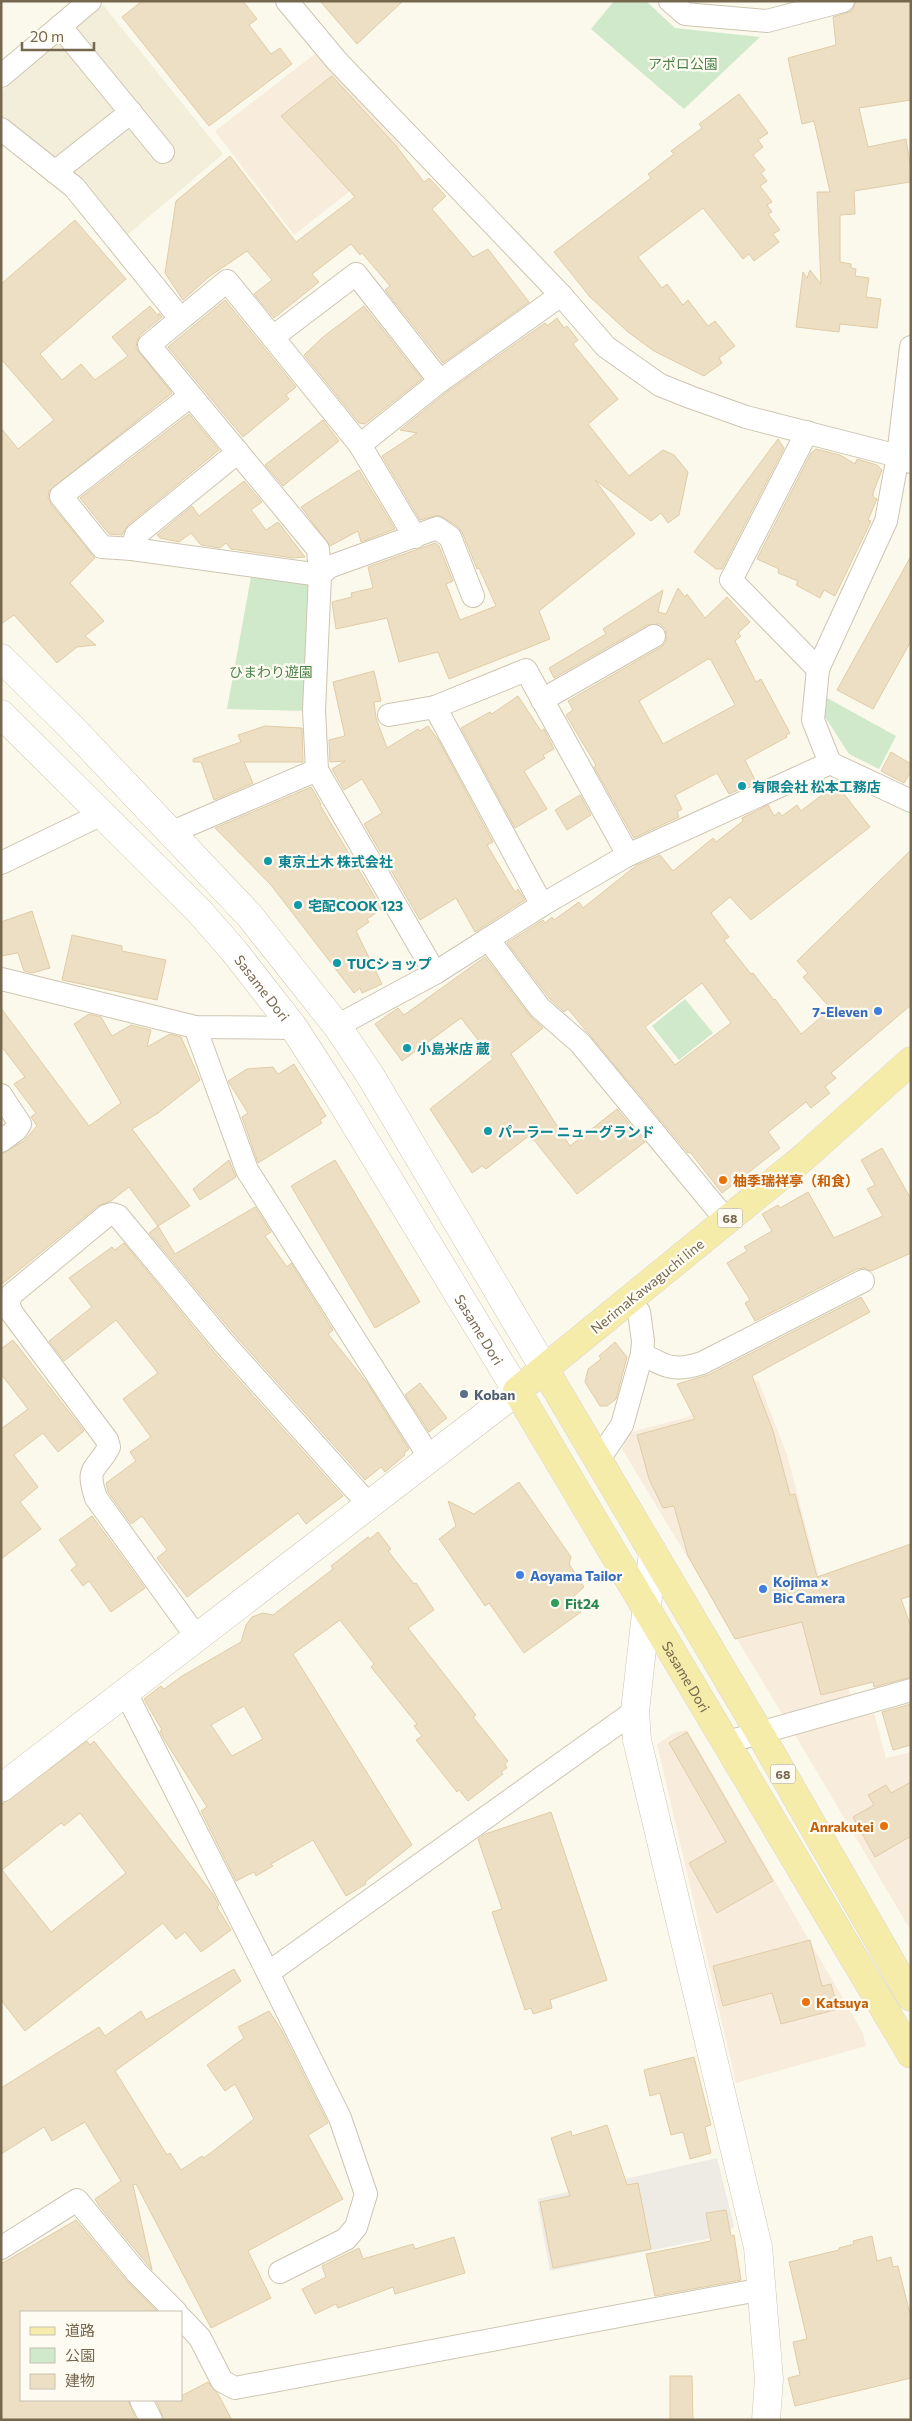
<svg xmlns="http://www.w3.org/2000/svg" width="912" height="2421" viewBox="0 0 912 2421" font-family="Commissioner,'Noto Sans JP',sans-serif">
<style>
.residential{fill:#f3eeda}
.commercial{fill:#f8ecdd}
.industrial{fill:#edebe4}
.green{fill:#cfe9ca}
.building{fill:#eddfc3;stroke:#e1cca6;fill-rule:evenodd}
.lines{fill:none;stroke-linecap:round;stroke-linejoin:round}
.minor-casing{stroke:#cdc5b1;stroke-width:24}
.tertiary-casing{stroke:#cdc5b1;stroke-width:29}
.secondary-casing{stroke:#d0c6af;stroke-width:29}
.primary-casing{stroke:#dbd7d1;stroke-width:29}
.minor{stroke:#fff;stroke-width:22}
.tertiary{stroke:#fff;stroke-width:28}
.secondary{stroke:#fff;stroke-width:28}
.primary{stroke:#f5eca9;stroke-width:28}
.culture-dot{fill:#0f9aa8;stroke:#fefcf2;stroke-width:2}
.shop-dot{fill:#3f7fe0;stroke:#fefcf2;stroke-width:2}
.food-dot{fill:#e8710a;stroke:#fefcf2;stroke-width:2}
.service-dot{fill:#5c6f8a;stroke:#fefcf2;stroke-width:2}
.leisure-dot{fill:#2e9e5b;stroke:#fefcf2;stroke-width:2}
.labels{text-anchor:middle;dominant-baseline:central;stroke-width:4.5;stroke-linejoin:round;paint-order:stroke}
.shield{fill:#fefcf2;stroke:#9f9480;stroke-width:1}
.shield-label{font-size:12px;font-weight:bold;fill:#76674f}
.park-label{font-size:14px;fill:#4d804b;stroke:#fefcf2}
.culture-label{font-size:14px;font-weight:bold;fill:#0d838f;stroke:#fefcf2;text-anchor:start}
.street-label{font-size:14px;fill:#76674f;stroke:#fefcf2}
.shop-label{font-size:14px;font-weight:bold;fill:#366cbe;stroke:#fefcf2;text-anchor:start}
.food-label{font-size:14px;font-weight:bold;fill:#c56008;stroke:#fefcf2;text-anchor:start}
.service-label{font-size:14px;font-weight:bold;fill:#4e5e75;stroke:#fefcf2;text-anchor:start}
.leisure-label{font-size:14px;font-weight:bold;fill:#27864d;stroke:#fefcf2;text-anchor:start}
</style>
<rect width="100%" height="100%" fill="#fbf9ec"/>
<path class="residential" d="M103,5l120,149 -97,82 -51,-60 -74,-60v-25z"/>
<g class="commercial">
<path d="M316,53l85,93 -42,38 -65,51 -79,-104z"/>
<path d="M758,1380l29,75 64,243 -67,19 -162,-268 6,-16 60,-16z"/>
<path d="M874,1713l12,45 25,-6v179l-117,-198z"/>
<path d="M687,1730l176,303 3,13 -130,37 -79,-339 17,-11z"/>
</g>
<path class="industrial" d="M717,2158l17,68 -8,9 -176,36 -13,-72z"/>
<g class="green">
<path d="M614,1h32l29,27 85,9 -76,72 -93,-80z"/>
<path d="M251,577l54,5 7,7 -5,122 -80,-2z"/>
<path d="M827,698l69,38 -17,33 -30,-15 -24,-37z"/>
<path d="M685,999l28,34 -34,27 -27,-34z"/>
</g>
<g class="building">
<path d="M142,1h101l14,18 -8,6 22,29 9,-6 12,16 -83,62 -87,-109z"/>
<path d="M320,1h83l-46,43z"/>
<path d="M856,1h55v99l-52,8 9,39 38,-8 5,30 -1,13 -56,9 1,23 -15,1v47l11,2v4l5,1 -1,7 14,2 -3,19 15,2 -4,29 -37,-4 -1,8 -43,-5 7,-55 4,6 3,-8 11,14 -4,-92h13l-16,-71 -12,3 -14,-66 48,-13 -3,-28 19,-6z"/>
<path d="M332,76l65,71 27,35 5,-4 17,18 -14,13 41,48 15,-8 41,53 -86,61 -58,-73 5,-4 -28,-33 -2,2 -9,-11 -39,30 7,8 -45,36 -20,-24 18,-14 -25,-29 -37,25 -27,24 -18,-27 11,-72 54,-45 66,86 59,-45 -74,-81z"/>
<path d="M739,94l29,39 -10,7 5,7 -10,8 12,15 -4,3 6,8 -7,5 12,16 -5,3 5,7 -4,2 12,16 -7,4 6,8 -25,19 -5,-7 -6,5 -40,-51 -65,49 24,31 5,-4 16,21 5,-5 20,26 7,-5 20,25 -16,12 3,5 -18,13 -50,-25 -26,-19 -38,-35 -36,-45 97,-74 -3,-4 26,-20 -3,-3 31,-23 -3,-4z"/>
<path d="M75,220l51,59 -86,75 22,26 19,-16 14,16 33,-24 -16,-19 38,-31 8,10 1,-3 3,4 -22,18 -3,6 -1,7 36,45 -123,98 -1,6 3,7 44,54 -25,25 34,38 -19,15 11,9 -19,2 -20,16 -43,-48 -13,9v-196l17,21 36,-29 -53,-61v-75z"/>
<path d="M225,300l71,87 -10,8 3,4 -46,38 -75,-90z"/>
<path d="M364,306l58,73 -57,45 -6,-1 -55,-68 19,-18z"/>
<path d="M557,318l7,10 3,-2 11,14 -5,4 45,55 -30,25 41,52 34,-26 11,5 14,17 -9,43 -11,8 -7,-10 -10,8 -56,-41 40,54 -96,77 11,28 -101,40 -11,-27 -39,10 -12,-44 -51,11 -4,-27 20,-5 -1,-4 22,-5 -5,-21 67,-24 4,3 14,35 -7,3 14,36 36,-14 -17,-38 -2,1 -15,-37 -5,-6 -18,-11 -19,5 -38,-64 35,-23 -17,-3 48,-39 97,-68 2,3z"/>
<path d="M189,414l30,36 -91,75 -6,10 -13,-1 -29,-36z"/>
<path d="M323,420l16,21 -56,45 -18,-21z"/>
<path d="M778,439l6,9 -62,121h-6l-22,-17z"/>
<path d="M816,449l24,6 15,9 2,-5 20,6 5,5 -9,23v4l4,2 -9,21 3,1 -36,75 -11,-6 -4,8 -24,-13 2,-4 -20,-8 1,-4 -22,-10 54,-106z"/>
<path d="M359,470l36,59 -34,13 -3,-11 -28,15 -29,-39z"/>
<path d="M244,481l18,21 -11,8 15,20 12,-8 27,35 -12,1 -62,-9 -5,-6 -6,5 -19,-3 -10,-12 -12,9 -19,-4 -3,-3 35,-29 7,10z"/>
<path d="M911,556v85l-38,68 -36,-19z"/>
<path d="M678,588l7,9 2,-3 18,24 22,-21 23,25 -12,11 3,3 -6,5 21,41 5,-3 29,54 -4,2 1,2 -42,23 11,22 -27,12 -12,-21 -42,22 7,14 -5,3 2,5 -45,21 -40,-71 2,-2 -30,-50 7,-5 -5,-9 93,-54 5,-5v-12l-6,-6 -13,1 -93,53 -5,-10 57,-34 -3,-5 60,-39 -5,22 8,2zM708,659l3,1 24,45 -72,39 -24,-43z"/>
<path d="M374,671l7,30 -7,1 2,16 11,30 31,-19 2,2 8,-5 11,15 54,101 -6,3 28,47 3,-3 7,11 -50,32 -19,-34 -36,22 -56,-96 18,-11 -20,-34 -18,11 -12,-21 13,-8 -15,1 -1,-22 16,-4 -12,-54z"/>
<path d="M518,696l23,35 3,-2 10,20 -11,6 2,3 -21,13 23,38 -32,19 -54,-100 29,-16 2,2z"/>
<path d="M265,726l37,2 1,34h-59l9,21 -39,17 -13,-38h-8v-3l48,-17 -3,-7z"/>
<path d="M891,752l20,12v8l-7,11 -23,-12z"/>
<path d="M836,784l34,43 -119,93 -21,-23 -19,16 18,24 -5,3 27,34 2,-1 21,27 1,-1 26,35 30,-25 -28,-32 5,-4 -11,-12 114,-111v155l-80,68 5,5 -11,9 5,6 -19,15 -5,-6 -38,30 12,16 -58,45 -32,-41 -2,1 -120,-144 -4,3 -14,-13 -43,-56 36,-23 2,3 7,-6 2,3 25,-18 4,6 54,-43 23,-10 13,16 40,-33 3,4 27,-21 -1,-3 26,-13 6,11 5,-4 3,4 15,-11 4,6zM702,983l29,40 -56,42 -30,-38z"/>
<path d="M311,787l10,17 -1,1 62,104 -15,10 2,3 -13,9 26,53 -20,9 -2,-5 -6,5 -83,-108 -56,-57z"/>
<path d="M580,795l11,20 -24,15 -12,-20z"/>
<path d="M32,911l18,57 -18,5 -8,-2 -6,-18 -17,3v-34z"/>
<path d="M72,935l50,11v5l44,9 -9,40 -95,-20z"/>
<path d="M485,957l45,59 13,12 -32,26 59,92 47,-37 28,33 -68,52 -47,-59 -44,34 -4,-3 -10,7 -42,-64 63,-50 -32,-41 -59,43 -27,-37 23,-16 6,7z"/>
<path d="M1,1008l88,118 32,-23 -47,-79 15,-10 12,3 11,19 19,-11 20,5 -4,17 23,-13 11,3 19,43 -42,33 -26,16 58,77 -32,20 17,28 80,-47 16,25 -6,4 22,31 4,-4 42,67 -5,4 40,50 41,65 -5,4 1,2 -20,17 -4,-5 -16,13 -132,-147 -84,-100 9,-7 -29,-39 -18,14 -13,5 -97,79v-131l23,-13 13,-15 -6,-9 5,-4 -22,-29 11,-7 -24,-31z"/>
<path d="M294,1064l32,52 -6,4 2,3 -64,40 -16,-46 6,-4 -20,-32 19,-12 26,-2 5,7z"/>
<path d="M882,1148l29,51v54l-40,18 -7,-3 -7,1 -102,52 -10,-18 5,-3 -23,-37 20,-12 -3,-4 28,-16 -10,-17 16,-9 2,3 28,-16 26,46 49,-22 -16,-27 8,-4 -14,-25z"/>
<path d="M229,1160l7,17 -36,23 -7,-11z"/>
<path d="M335,1160l85,142 -45,26 -84,-142z"/>
<path d="M124,1243l89,108 130,145 -37,28 -8,-11 -111,84 -30,-39 10,-8 -25,-34 -11,8 -23,-32 -2,-9 30,-22 -6,-9 21,-15 -28,-38 35,-26 -42,-53 -52,41 -15,-20 43,-34 -23,-29 43,-31 3,3z"/>
<path d="M861,1297l9,15 -118,64 21,55 17,64 5,-1 22,83 94,-33v52l-10,3 10,28v50l-37,10 -1,-5 -52,13 -19,-73 -67,17 -47,-83 -14,-50 -11,2 -14,-29 -12,-44 58,-16 -18,-35 31,-9z"/>
<path d="M13,1340l71,91 -26,21 -15,-19 -29,22 24,32 -18,15 21,27 -40,30v-130l27,-20 -27,-35v-25z"/>
<path d="M615,1342l12,15 -11,42 -9,7h-7l-15,-24 3,-13 13,-10 -2,-3z"/>
<path d="M420,1383l27,35 -18,14 -24,-37z"/>
<path d="M519,1482l52,75 -2,7 15,23 -12,11 9,14 -57,41 -35,-50 -4,3 -46,-67 17,-13 -8,-25 26,13z"/>
<path d="M92,1516l53,72 -34,24 -22,-31 -6,5 -12,-16 6,-5 -18,-25z"/>
<path d="M378,1532l13,17 -3,2 26,33 2,-1 18,27 -26,18 68,87 -3,2 35,44 -3,3 2,4 -6,4 2,2 -35,27 -9,-11 -2,2 -41,-52 6,-4 -8,-10 3,-2 -46,-57 3,-3 -34,-44 -47,34 119,191 -47,37 1,2 -20,12 -33,-56 -42,24 2,2 -17,10 -2,-4 -18,9 -35,-70 6,-4 -43,-68 -4,-8 2,-1 -18,-31 17,-13 3,3 18,-13 59,-34 5,-17 6,-8 11,-4 10,2 60,-46 -2,-3 37,-29 2,2zM244,1706l19,33 -31,17 -21,-31z"/>
<path d="M911,1704v41l-18,5 -11,-38z"/>
<path d="M687,1732l86,149 -56,32 -28,-50 37,-21 -57,-99z"/>
<path d="M87,1741l3,4 4,-4 119,153 6,11 -2,2 14,23 -30,22 -16,-20 -9,7 -13,-16 -138,108 -24,-31v-195zM80,1813l46,60 -75,59 -49,-62 59,-47 3,3z"/>
<path d="M911,1782v54l-36,21 -22,-40 21,-12 -6,-10 18,-10 5,8z"/>
<path d="M551,1812l56,168 -57,20 2,8 -19,6 -2,-6 -6,2 -33,-98 10,-3 -24,-70 7,-5z"/>
<path d="M810,1940l12,46 9,-2 7,25 -57,15 -9,-31 -49,13 -10,-40z"/>
<path d="M234,1969l7,12 -126,90 52,84 3,-2 11,17 21,-14 2,2 50,-39 -19,-35 -10,7 -18,-26 37,-27 -6,-11 31,-16 13,20 46,92 -20,12 35,64 -95,52 23,47 -60,30 -75,-144 -3,1 19,85 -53,-64 -4,-7 26,-18 -36,-59 -33,19 -8,-14 -43,27v-66l98,-61 6,9 36,-25 5,9z"/>
<path d="M694,2057l17,68 -6,2 6,26 -21,6 -7,-27 -12,3 -11,-42 -10,3 -6,-26z"/>
<path d="M607,2125l20,60 11,-2 13,66 -98,19 -13,-66 30,-6 -19,-58 20,-7 1,5z"/>
<path d="M726,2210l5,26 3,-1 7,45 -86,16 -9,-42 65,-13 -5,-28z"/>
<path d="M76,2220l51,61 31,31h-137v88h107l8,20h-135v-156z"/>
<path d="M872,2236l5,25 14,-4 2,10 5,-1 13,52v60l-116,28 -7,-28 12,-3 -7,-33 14,-3 -18,-77 50,-12v-2l15,-4 -1,-3z"/>
<path d="M454,2237l11,36 -70,21 -2,-7 -55,21 -2,-4 -21,10 -13,-25 24,-12 -4,-11 37,-18 4,11 50,-15 2,5z"/>
<path d="M670,2376h22l1,44h-23z"/>
<path d="M208,2382l10,12 14,26h-68l-8,-20h25v-4z"/>
</g>
<g class="lines">
<defs>
<g id="minor">
<path d="M287,1l49,59 225,235 45,52 54,38 30,12 56,20 152,39 13,6"/>
<path d="M670,1l15,13 82,7 76,-20"/>
<path d="M60,26l103,126"/>
<path d="M1,76l89,-75"/>
<path d="M1,129l73,58 106,131"/>
<path d="M55,172l76,-60"/>
<path d="M273,337l83,-63 84,107"/>
<path d="M911,347l-13,109 -12,65 -68,148 -5,51 17,43 81,38"/>
<path d="M189,397l-128,99 41,51 30,2 188,26 9,-8 108,-39 13,9 23,59"/>
<path d="M807,432l-76,148 87,89"/>
<path d="M360,445l80,-64 121,-86"/>
<path d="M415,537l-55,-92 -133,-164 -78,64 169,204 2,26 -6,135 3,60 118,203"/>
<path d="M132,549l4,-14 102,-83"/>
<path d="M542,700l112,-64"/>
<path d="M435,707l107,198"/>
<path d="M389,715l46,-8 91,-37 102,185"/>
<path d="M170,833l147,-63"/>
<path d="M1,863l101,-49"/>
<path d="M488,939l52,69 40,35 147,178"/>
<path d="M1,979l194,48 99,1"/>
<path d="M337,1026l98,-53 107,-68 86,-50 202,-92"/>
<path d="M195,1027l52,143 183,288"/>
<path d="M1,1095l19,29 -4,6 -15,11"/>
<path d="M642,1354c24,13 33,18 60,9l161,-82"/>
<path d="M599,1459l23,-34 20,-71 1,-13 -4,-29 -9,-12"/>
<path d="M198,1639l-102,-141c-11,-33 0,-26 13,-51l-2,-7 -95,-127 -4,-10 4,-9 94,-78 6,-2 6,2 105,126 147,164"/>
<path d="M126,1693l142,280 367,-262"/>
<path d="M724,1743l187,-53"/>
<path d="M268,1973l72,145 26,76 -10,33 -10,12 -66,33"/>
<path d="M1,2248l76,-48 60,73 39,39"/>
<path d="M181,2318l19,20 22,43 13,7 528,-99"/>
<path d="M141,2400l10,20"/>
</g>
<g id="tertiary">
<path d="M653,1552l-18,159 2,29 121,507 11,132 -3,41"/>
<path d="M1,1788l516,-397"/>
</g>
<g id="secondary">
<path d="M1,658l70,69 178,188 88,111 33,49 175,295"/>
<path id="s1" d="M1,714l198,197 35,40 60,77 44,68 179,295"/>
</g>
<g id="primary">
<path id="s2" d="M911,1061l-108,97 -286,233 394,663"/>
<path d="M545,1370l214,362 152,265"/>
</g>
</defs>
<use href="#minor" class="minor-casing"/>
<use href="#tertiary" class="tertiary-casing"/>
<use href="#secondary" class="secondary-casing"/>
<use href="#primary" class="primary-casing"/>
<use href="#minor" class="minor"/>
<use href="#tertiary" class="tertiary"/>
<use href="#secondary" class="secondary"/>
<use href="#primary" class="primary"/>
</g>
<g class="culture-dot">
<circle cx="742" cy="786" r="5"/>
<circle cx="268" cy="861" r="5"/>
<circle cx="298" cy="905" r="5"/>
<circle cx="337" cy="963" r="5"/>
<circle cx="407" cy="1048" r="5"/>
<circle cx="488" cy="1131" r="5"/>
</g>
<g class="shop-dot">
<circle cx="878" cy="1011" r="5"/>
<circle cx="520" cy="1575" r="5"/>
<circle cx="763" cy="1589" r="5"/>
</g>
<g class="food-dot">
<circle cx="723" cy="1180" r="5"/>
<circle cx="884" cy="1826" r="5"/>
<circle cx="806" cy="2002" r="5"/>
</g>
<circle class="service-dot" cx="464" cy="1394" r="5"/>
<circle class="leisure-dot" cx="555" cy="1603" r="5"/>
<g class="labels">
<g class="shield">
<rect x="717.5" y="1208.5" width="25" height="19" rx="4"/>
<rect x="770.5" y="1764.5" width="25" height="19" rx="4"/>
</g>
<g class="shield-label">
<text x="730" y="1218">68</text>
<text x="783" y="1774">68</text>
</g>
<g class="park-label">
<text x="683" y="63">アポロ公園</text>
<text x="271" y="671">ひまわり遊園</text>
</g>
<g class="culture-label">
<text x="752" y="786">有限会社 松本工務店</text>
<text x="278" y="861">東京土木 株式会社</text>
<text x="308" y="905">宅配COOK 123</text>
<text x="347" y="963">TUCショップ</text>
<text x="417" y="1048">小島米店 蔵</text>
<text x="498" y="1131">パーラー ニューグランド</text>
</g>
<g class="street-label">
<text stroke="none"><textPath href="#s1" startOffset="379">Sasame Dori</textPath></text>
<text transform="translate(647 1286) rotate(-39)">NerimaKawaguchi line</text>
<text stroke="none"><textPath href="#s1" startOffset="784">Sasame Dori</textPath></text>
<text stroke="none"><textPath href="#s2" startOffset="846">Sasame Dori</textPath></text>
</g>
<g class="shop-label">
<text x="868" y="1011" text-anchor="end">7-Eleven</text>
<text x="530" y="1575">Aoyama Tailor</text>
<text x="773" y="1581">Kojima ×<tspan x="773" dy="16">Bic Camera</tspan></text>
</g>
<g class="food-label">
<text x="733" y="1180">柚季瑞祥亭（和食）</text>
<text x="874" y="1826" text-anchor="end">Anrakutei</text>
<text x="816" y="2002">Katsuya</text>
</g>
<g class="service-label">
<text x="474" y="1394">Koban</text>
</g>
<g class="leisure-label">
<text x="565" y="1603">Fit24</text>
</g>
</g>
<rect width="912" height="2421" fill="none" stroke="#76674f" stroke-width="5"/>
<rect x="20" y="2311" width="162" height="90" fill="#fefcf2" stroke="#c8c0b1"/>
<rect x="30" y="2327" width="25" height="8" fill="#f5eca9" stroke="#c8c0b1"/>
<text x="65" y="2336" font-size="15" fill="#76674f">道路</text>
<rect x="30" y="2348" width="25" height="15" fill="#cfe9ca" stroke="#c8c0b1"/>
<text x="65" y="2361" font-size="15" fill="#76674f">公園</text>
<rect x="30" y="2374" width="25" height="15" fill="#eddfc3" stroke="#c8c0b1"/>
<text x="65" y="2386" font-size="15" fill="#76674f">建物</text>
<path d="M22 42v8h72v-8" fill="none" stroke="#76674f" stroke-width="2.5"/>
<text x="30" y="42" font-size="15" fill="#76674f" stroke="#fefcf2" stroke-width="4" paint-order="stroke">20 m</text>
</svg>
